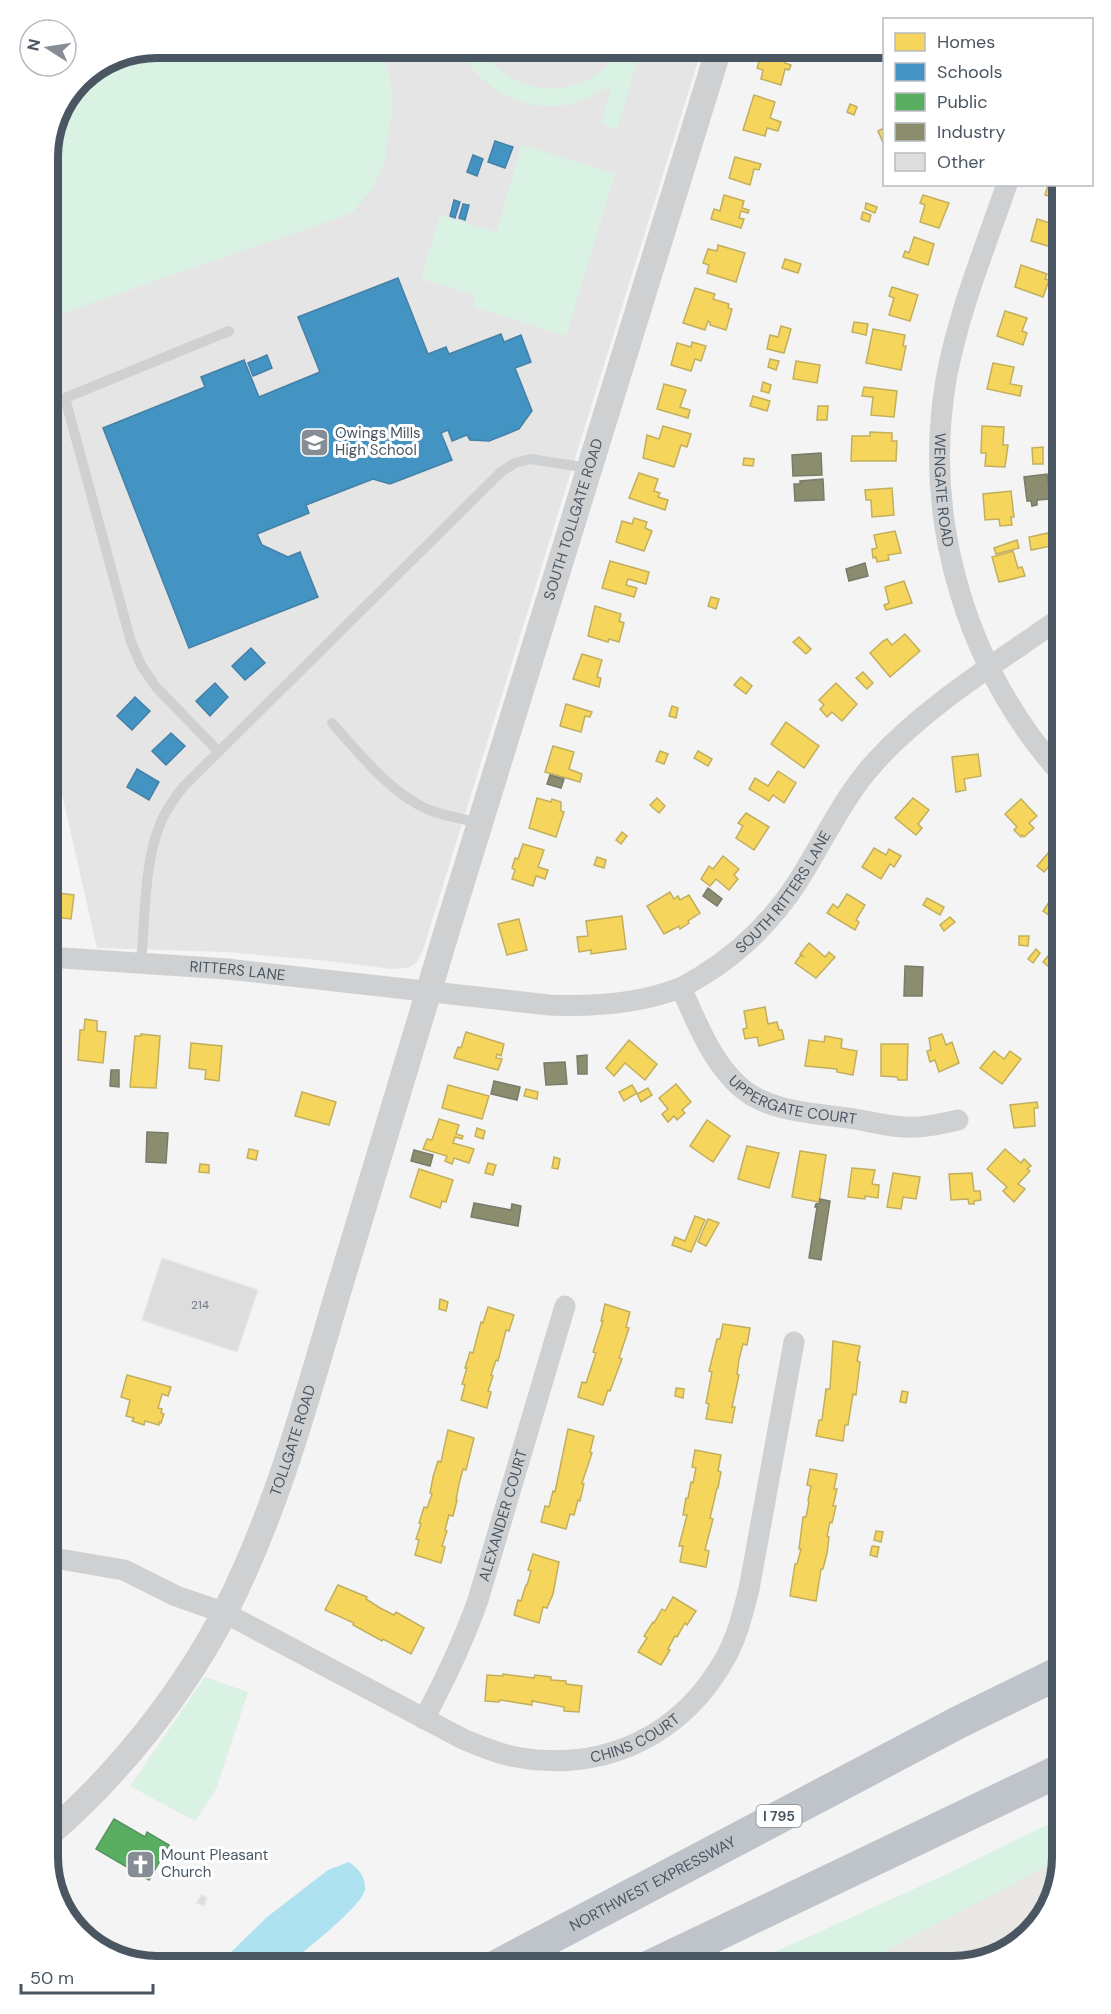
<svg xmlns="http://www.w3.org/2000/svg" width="1111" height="2014" viewBox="0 0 1111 2014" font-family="'DM Sans',sans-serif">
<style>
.commercial{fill:#e8e7e3}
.education{fill:#e6e5e6}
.green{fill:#d9f2e3}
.water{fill:#aee2f0}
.homes{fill:#f6d55c;stroke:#c2af5e;stroke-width:1.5}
.schools{fill:#4393c3;stroke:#4581a6;stroke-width:1.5}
.public{fill:#5aae61;stroke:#559461;stroke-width:1.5}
.industry{fill:#8c8c6e;stroke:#787c6a;stroke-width:1.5}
.building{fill:#ddddde;stroke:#e5e6e7;stroke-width:1.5}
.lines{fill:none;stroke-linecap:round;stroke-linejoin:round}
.service{stroke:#ced0d2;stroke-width:10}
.minor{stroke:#ced0d2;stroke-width:21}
.tertiary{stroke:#ced0d2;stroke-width:26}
.motorway{stroke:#bec4c9;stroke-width:33}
.labels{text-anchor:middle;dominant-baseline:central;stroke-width:6;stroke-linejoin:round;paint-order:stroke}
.number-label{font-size:12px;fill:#707881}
.shield{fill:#fff;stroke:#808990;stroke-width:1.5}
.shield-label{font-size:14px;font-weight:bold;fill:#4a5661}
.poi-label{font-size:15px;fill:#4a5661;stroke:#fff;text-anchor:start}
.street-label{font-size:15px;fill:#4a5661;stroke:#fff}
.rim{fill:none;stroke:#4a5661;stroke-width:8}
</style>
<rect width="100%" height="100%" fill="#f4f4f4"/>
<path class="commercial" d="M1063,1847v9l-19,61 -49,40 -42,9h-135z"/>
<path class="education" d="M158,48h544l-280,905 -5,9 -9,6 -17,1 -62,-8 -103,-9 -129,-4 -49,-215v-582l32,-71 36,-24z"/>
<g class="green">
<path d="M158,48h222l9,26 4,30 -9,59 -11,25 -21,25 -304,105v-167l32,-71 36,-24z"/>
<path d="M460,48h19c34,51 109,56 141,0h21l-24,81 -16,-5 11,-39c-18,9 -36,21 -57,21 -40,2 -79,-22 -95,-58z"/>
<path d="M522,145l93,29 -49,162 -93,-29 3,-11 -55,-17 19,-64 56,17z"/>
<path d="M205,1677l43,15 -32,97 -21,32 -65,-35z"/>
<path d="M1063,1817v41l-207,108h-112l203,-92z"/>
</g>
<path class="water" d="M349,1862c9,6 17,15 16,27 -1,16 -64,65 -79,77h-77l20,-12 38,-37 61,-47z"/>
<g class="homes">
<path d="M798,48h11l-2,6 -10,-3z"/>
<path d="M769,53l18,5 -2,5 6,2 -2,5 -4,-1 -4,16 -20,-6 2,-9 -6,-2 4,-12 7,2z"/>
<path d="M754,95l21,7 -5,16 11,4 -3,9 -11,-3 -2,8 -22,-6z"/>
<path d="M850,104l7,3 -3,8 -7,-3z"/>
<path d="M884,128v17l-6,-14z"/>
<path d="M735,157l26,7 -2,6 -5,-1 -4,16 -21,-7z"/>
<path d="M1063,184v16l-18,-5 3,-10 -2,-1z"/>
<path d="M724,195l20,6 -2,7 7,2 -1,3 -7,-2 -2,7 5,1 -3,9 -30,-9 3,-10 6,2z"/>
<path d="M923,195l26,8 -10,25 -19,-6 5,-17 -5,-2z"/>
<path d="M866,203l11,4 -2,6 -10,-4z"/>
<path d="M863,212l8,3 -2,7 -8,-3z"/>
<path d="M1037,219l25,8 -2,5 -4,-1 -5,16 -20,-6z"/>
<path d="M914,237l20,7 -6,21 -25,-8 2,-6 4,2z"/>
<path d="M718,245l27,8 -9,29 -29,-9 2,-8 -6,-2 5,-14 9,2z"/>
<path d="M785,259l16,5 -3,9 -16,-5z"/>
<path d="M1021,265l26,9 -2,5 4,1 -6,17 -28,-10z"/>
<path d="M892,287l26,8 -8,26 -21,-6 5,-17 -5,-2z"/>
<path d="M695,288l20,6 -2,5 16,5 -1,4 4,1 -6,21 -16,-5v-3l-2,-1 -3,9 -22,-7z"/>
<path d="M1005,311l22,7 -5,13 5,2 -4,12 -26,-9z"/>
<path d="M854,322l14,2 -2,11 -14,-3z"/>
<path d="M781,326l10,3 -7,24 -17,-4 3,-14 8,2z"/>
<path d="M873,329l32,6 -2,11h3l-5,24 -35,-7z"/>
<path d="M692,342l14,4 -5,15 -6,-2 -4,12 -20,-6 6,-22 14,4z"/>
<path d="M770,359l9,2 -3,9 -8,-3z"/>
<path d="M796,361l24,4 -3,18 -24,-4z"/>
<path d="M993,363l21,4 -4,17 12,2 -2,10 -33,-7z"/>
<path d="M763,382l8,3 -2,8 -8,-2z"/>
<path d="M664,384l22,6 -6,17 10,3 -2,8 -31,-9z"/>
<path d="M864,387l33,4 -3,26 -23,-2 2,-18 -11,-1z"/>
<path d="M753,396l17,5 -3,10 -17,-5z"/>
<path d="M818,406h10l-1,14h-10z"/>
<path d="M663,426l28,8 -4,13 -6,-2 -7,22 -31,-9 4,-23 12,4z"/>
<path d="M982,426l22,1 -1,18h5l-3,22 -20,-1 1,-13h-5z"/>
<path d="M870,432l22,1v8h5l-1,20h-45l1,-25h18z"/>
<path d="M1043,447v17h-10l-1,-16z"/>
<path d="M744,458l10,1 -1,7 -10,-1z"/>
<path d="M639,473l19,6 -4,12 6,2 -2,4 10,3 -3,10 -36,-12z"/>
<path d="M892,488l2,27 -22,2 -1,-17h-5l-1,-10z"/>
<path d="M1011,491l3,26h-3l1,8 -12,1 -1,-7 -14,1 -2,-26z"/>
<path d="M634,518l13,4 -2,6 7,3 -8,20 -28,-9 6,-21 10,3z"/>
<path d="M895,531l6,22 -13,2 1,5 -12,2 -1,-5 -3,1 -1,-9 5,-1 -3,-13z"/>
<path d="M1048,533l3,13 -20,4 -2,-13z"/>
<path d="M1017,540l2,8 -23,6 -2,-6z"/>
<path d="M1013,551l5,17 4,-1 3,9 -26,6 -7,-25z"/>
<path d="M610,561l39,11 -3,12 -18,-5 -2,6 11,3 -3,9 -32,-9z"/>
<path d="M904,581l8,22 -26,7 -2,-5 5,-2 -4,-16z"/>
<path d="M711,597l8,2 -3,10 -8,-3z"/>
<path d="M595,606l26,8 -2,7 5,2 -5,19 -10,-3 -1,3 -20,-6z"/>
<path d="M905,634l15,17 -30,26 -20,-24 13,-12 4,-2 5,6z"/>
<path d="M799,637l12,12 -5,5 -13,-12z"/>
<path d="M582,654l20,6 -5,17 4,1 -2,9 -26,-8z"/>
<path d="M863,672l10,11 -6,6 -11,-11z"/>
<path d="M1054,674l9,1v37l-7,-1 1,-10 -6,-1z"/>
<path d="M741,677l11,9 -6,8 -12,-9z"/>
<path d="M836,683l21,21 -15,17 -10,-9 -5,5 -7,-8 4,-4 -5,-5z"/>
<path d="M566,704l26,8 -2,5 -5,-1 -4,16 -21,-6z"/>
<path d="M672,706l6,2 -2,10 -7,-2z"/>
<path d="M786,722l33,24 -15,22 -33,-24z"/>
<path d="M553,746l21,6 -5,17 13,5 -2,8 -35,-10z"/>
<path d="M660,751l8,3 -4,10 -8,-3z"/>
<path d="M698,751l14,8 -4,7 -14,-8z"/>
<path d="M978,754l3,22 -17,3 2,11 -10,2 -4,-35z"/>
<path d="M778,771l18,12 -12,20 -11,-8 -4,6 -20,-12 6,-11 13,8z"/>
<path d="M537,798l14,4 1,-3 9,3v9l3,1 -8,25 -27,-9z"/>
<path d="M657,798l8,8 -6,7 -9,-8z"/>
<path d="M913,798l16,12 -11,14 4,4 -6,7 -21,-17z"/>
<path d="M1021,799l16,17 -8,7 5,5 -10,9 -2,-2 -1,2 -7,-7 3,-3 -12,-13z"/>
<path d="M746,813l23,14 -15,23 -18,-12 7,-12 -5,-3z"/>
<path d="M622,832l5,4 -6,8 -5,-4z"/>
<path d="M1060,839l3,3v38l-9,-8 5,-5 -6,-5 -9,10 -7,-6z"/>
<path d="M523,844l21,6 -6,17 10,3 -3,9 -9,-3 -3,10 -21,-7 3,-9 -3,-2 3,-10 3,1z"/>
<path d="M874,848l12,7 3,-6 12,7 -7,11 -4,-3 -9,15 -19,-12z"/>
<path d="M723,856l16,13 -5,6 4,4 -9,11 -13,-11 -6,7 -9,-7 8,-13 4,3z"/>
<path d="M597,857l9,3 -2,8 -10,-3z"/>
<path d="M48,892l26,3 -3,24 -16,-2v4l-7,-1z"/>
<path d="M670,892l4,7 4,-3 2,4 9,-5 11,18 -12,8 1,2 -9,6 -1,-3 -15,8 -17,-28z"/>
<path d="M847,894l18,11 -9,15 3,2 -4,8 -28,-17 6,-9 5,4z"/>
<path d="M927,898l17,9 -4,8 -17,-10z"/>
<path d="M1049,902l7,6 -6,8 -7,-5z"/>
<path d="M622,916l4,33 -35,5v-4l-12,2 -2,-15 11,-1 -2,-15z"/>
<path d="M950,917l5,5 -11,9 -4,-6z"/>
<path d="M519,919l8,31 -20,5 -9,-31z"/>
<path d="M1019,936h10l-1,10 -9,-1z"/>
<path d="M809,943l16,14 4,-5 6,5 -19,21 -21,-15 5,-7h3l-3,-2z"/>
<path d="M1036,949l4,4 -7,10 -5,-4z"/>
<path d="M1048,956l13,10 -5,7 -13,-11z"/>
<path d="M765,1007l3,17 9,-2 2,8h3l2,9 -25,7 -2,-9 -12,2 -2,-10 4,-1 -3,-17z"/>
<path d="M85,1019l12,2v10l9,1 -3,31 -25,-3 2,-30h4z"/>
<path d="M466,1032l38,12 -3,12 -4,-2 -1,4 6,1 -4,11 -44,-12 4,-11 3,1z"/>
<path d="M141,1034l19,2 -4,52 -26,-1 5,-51h6z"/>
<path d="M942,1034l4,11 6,-3 7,21 -20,9 -4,-12 -5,2 -3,-11 4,-1 -2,-12z"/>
<path d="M825,1036l17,3 -1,9 16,3 -4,24 -16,-3v-3l-32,-3 4,-26 15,2z"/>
<path d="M629,1040l28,24 -12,16 -20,-17 -11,13 -8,-8z"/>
<path d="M191,1043l31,3 -3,35 -14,-2 1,-9 -17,-2z"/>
<path d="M881,1044h27l-1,36h-9l-1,-3 -16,-1z"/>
<path d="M994,1051l10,8 6,-8 11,8 -19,25 -22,-16z"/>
<path d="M676,1084l15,18 -9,8 3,3 -8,7 -3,-4 -6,6 -6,-8 6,-5 -9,-11z"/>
<path d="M448,1085l41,11 -7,23 -40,-11z"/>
<path d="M632,1085l5,8 -13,8 -5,-9z"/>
<path d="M648,1088l4,7 -11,7 -4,-8z"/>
<path d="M526,1089l12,3 -1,7 -13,-3z"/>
<path d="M302,1092l34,10 -7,23 -34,-9z"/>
<path d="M1037,1102l1,6h-4l1,18 -21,2 -4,-23z"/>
<path d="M439,1119l20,6 -3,9 7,2 -1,3 -7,-2 -2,6 21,6 -5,14 -15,-5 -2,6 -7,-3 2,-5 -24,-7 4,-10 5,1z"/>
<path d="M707,1120l23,16 -17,26 -23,-16z"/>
<path d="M477,1128l8,3 -2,8 -8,-3z"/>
<path d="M747,1146l32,7 -10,35 -31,-9z"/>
<path d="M249,1149l9,2 -2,9 -9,-2z"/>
<path d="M1005,1149l16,14 3,-4 7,7 -4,3 3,2 -12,13 7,5 -11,13 -11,-11 4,-4 -20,-18z"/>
<path d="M800,1151l26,4 -7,47 -27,-5z"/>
<path d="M554,1157l6,2 -2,10 -6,-1z"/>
<path d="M488,1163l8,2 -3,10 -8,-2z"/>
<path d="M200,1164l9,1v8l-10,-1z"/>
<path d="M852,1168l23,2 -3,14 7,1 -1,13 -13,-2v3l-17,-2z"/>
<path d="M419,1169l34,11 -7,22 -4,-1 -2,7 -30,-11z"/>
<path d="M893,1173l27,4 -4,22 -13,-2 -2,12 -14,-2z"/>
<path d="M972,1173l2,18h6l1,9 -7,1v3h-5l-1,-5 -17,1 -2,-26z"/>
<path d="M695,1216l10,4 -14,32 -19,-7 3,-8 10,4z"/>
<path d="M708,1219l11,4 -13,23 -8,-4z"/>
<path d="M440,1299l8,3 -2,9 -7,-2z"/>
<path d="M605,1304l25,8 -4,15 3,1 -10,30 3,1 -12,32 -2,-1 -5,15 -25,-8 4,-15 4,1 10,-30 -3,-1 10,-31h-2z"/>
<path d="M488,1307l26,8 -5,16 -3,-1 -8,31 -2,-1 -5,15 2,1 -5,15 3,1 -4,16 -26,-8 4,-15 -3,-1 5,-16h-2l5,-16 3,1 8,-31 2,1z"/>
<path d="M723,1324l27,4 -3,17 -4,-1 -4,15 -2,15 2,1 -7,32h3l-3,16 -26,-4 3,-15 -3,-1 6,-31 -3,-1 8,-32h3z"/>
<path d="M833,1341l27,5 -3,15 3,1 -4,33 -3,-1 -5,31h-3l-2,16 -27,-5 3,-16h3l4,-31h4z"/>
<path d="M127,1375l44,12 -3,9 -6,-2 -4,14 4,1 -1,4 3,1 -3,9 -2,-1v3l-14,-4 -1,4 -12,-4 2,-3 -8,-2 4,-16 -9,-3z"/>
<path d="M676,1388l8,1 -1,9 -8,-2z"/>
<path d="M902,1391l6,1 -2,11 -6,-1z"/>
<path d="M568,1429l26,7 -4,16 2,1 -10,30 2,1 -4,17 -2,-1 -4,15 -4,-1 -4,15 -25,-7 4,-16 4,1 4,-16 2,1z"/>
<path d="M448,1430l26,8 -8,32 -3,-1 -4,15 -3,16h1l-4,16 -4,-1 -4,15 2,1 -5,15 3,1 -4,16 -26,-8 4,-15 -3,-1 5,-15 -2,-1 5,-16 3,1 5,-14 -2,-1 3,-16 5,-16 3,1z"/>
<path d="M695,1450l26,5 -3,16 3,1 -3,16h-1l-7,30 3,1 -8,31 4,1 -3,16 -26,-5 3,-16h-4l8,-31h-4l3,-17h2l3,-16 2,1 3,-15 -4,-1z"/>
<path d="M810,1469l27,5 -3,15h3l-4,17h3l-4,17 -2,-1 -3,14 2,1 -2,16 -4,16h-2l-5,32 -26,-5 5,-32h2l4,-15h-2l4,-32h3l3,-15 -1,-1 3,-15 -4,-1z"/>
<path d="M876,1531l7,1 -2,10 -7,-2z"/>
<path d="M872,1546l7,1 -2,10 -7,-2z"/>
<path d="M533,1554l26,8 -6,32 -6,14 -4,-1 -4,16 -25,-8 4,-15 3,1 5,-16h1l4,-14 -3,-1z"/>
<path d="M338,1585l29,12 -1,2 14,9 14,7 2,-3 28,16 -13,26 -28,-15 -1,2 -29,-16 1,-2 -29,-13z"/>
<path d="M673,1597l23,14 -9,14 -2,-2 -8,14 -2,-1 -7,13 2,1 -9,15 -23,-13 9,-14 -3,-2 9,-14 1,1 8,-14 3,2z"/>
<path d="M503,1674l31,4 1,-3 16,2v3l15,1v3l16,2 -3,26 -15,-1v-4l-32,-6v4l-32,-5 -1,2 -14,-1 2,-26 16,1z"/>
</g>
<g class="schools">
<path d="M495,141l18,6 -8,21 -17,-6z"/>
<path d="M473,155l10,4 -6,17 -10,-4z"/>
<path d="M454,200l6,2 -5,16 -5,-2z"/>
<path d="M463,204l6,1 -4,15 -6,-2z"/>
<path d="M398,278l30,76 18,-7 3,7 52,-20 3,8 17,-7 10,27 -16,6 17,43 -13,18 -30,12 -19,-1 -3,-5 -15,6 -4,-11 -7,3 11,27 -62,24 -17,-5 -67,26 3,8 -52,21 5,11 26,12 12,-5 18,45 -129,51 -86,-220 102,-41 -4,-10 43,-17 15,37 61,-25 -22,-55z"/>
<path d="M267,355l5,13 -19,8 -5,-13z"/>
<path d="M251,648l14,15 -20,17 -13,-14z"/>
<path d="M215,683l13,14 -18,19 -14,-15z"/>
<path d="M135,697l15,14 -18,19 -15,-14z"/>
<path d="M171,733l14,13 -19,19 -14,-14z"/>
<path d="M137,769l22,13 -10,18 -22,-13z"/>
</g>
<path class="public" d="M114,1819l31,18 2,-5 22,13 -20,35 -53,-31z"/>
<g class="industry">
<path d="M821,453l1,22 -29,1 -1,-21z"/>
<path d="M1047,474l3,25 -13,1v5l-5,1 -1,-5h-4l-3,-24z"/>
<path d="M823,479l1,21 -29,1 -1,-17h6v-3z"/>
<path d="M865,563l3,13 -19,5 -3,-12z"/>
<path d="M550,775l14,4 -3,9 -14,-4z"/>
<path d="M708,888l14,11 -5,7 -14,-10z"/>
<path d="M905,966l18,1 -1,29h-18z"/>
<path d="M587,1055v19h-9l-1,-18z"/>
<path d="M565,1062l2,22 -21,1 -2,-22z"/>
<path d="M111,1070h8v17l-9,-1z"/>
<path d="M494,1081l26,6 -3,13 -26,-6z"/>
<path d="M147,1132l21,1 -2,30 -20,-1z"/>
<path d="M414,1150l19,5 -3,11 -19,-5z"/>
<path d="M820,1199l10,2 -9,59 -12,-2 8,-51h-2l1,-3 4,-1z"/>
<path d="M474,1203l37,7 1,-6 9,2 -3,20 -47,-9z"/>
</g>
<g class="building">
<path d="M162,1258l96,32 -21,62 -95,-32z"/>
<path d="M201,1895l6,3 -3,8 -7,-3z"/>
</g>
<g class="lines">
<g class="service">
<path d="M332,723c28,31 58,70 97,87 16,6 34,9 51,13"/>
<path d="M218,751l-62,-64 -15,-22 -10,-23 -66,-244 164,-67"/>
<path d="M141,964c4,-43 3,-104 20,-142 5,-13 14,-24 22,-35l319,-316 13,-8 15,-4 59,9"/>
</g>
<g class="minor">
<path id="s1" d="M1007,184c-22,64 -49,129 -61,196 -24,141 21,290 117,396"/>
<path id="s2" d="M48,957l179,12 322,36c44,2 89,-1 131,-17 8,-3 16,-9 23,-13 39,-24 69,-54 94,-92 25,-39 47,-88 79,-122 53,-58 123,-99 187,-145"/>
<path id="s3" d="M681,988c16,34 29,71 57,97 29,28 79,28 117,34 16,3 33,7 49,8 19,1 36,-3 54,-7"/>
<path id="s4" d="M48,1557l76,13 52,26 49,17 238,126c17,7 35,15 53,18 89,16 168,-22 211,-102 11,-21 16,-43 22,-66l45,-247"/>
<path id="s5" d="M424,1719c21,-39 39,-77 54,-119l87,-294"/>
</g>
<path class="tertiary" id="s6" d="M48,1835c71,-61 136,-143 179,-227 51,-101 80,-211 112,-319 37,-120 72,-241 109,-362 90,-293 180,-586 271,-879"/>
<g class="motorway">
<path id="s7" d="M497,1966l462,-244 104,-51"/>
<path d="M651,1966l412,-197"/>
</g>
</g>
<defs>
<symbol id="school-square" viewBox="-11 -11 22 22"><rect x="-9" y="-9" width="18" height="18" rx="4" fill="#868d94" stroke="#fff"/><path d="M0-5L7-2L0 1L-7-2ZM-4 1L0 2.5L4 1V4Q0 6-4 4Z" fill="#fff"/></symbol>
<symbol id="church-square" viewBox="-11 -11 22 22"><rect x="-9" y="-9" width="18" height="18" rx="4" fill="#868d94" stroke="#fff"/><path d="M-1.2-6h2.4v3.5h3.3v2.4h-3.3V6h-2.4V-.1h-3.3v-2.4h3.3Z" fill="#fff"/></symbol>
</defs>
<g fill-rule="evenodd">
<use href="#school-square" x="298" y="426" width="33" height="33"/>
<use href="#church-square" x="124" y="1848" width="33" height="33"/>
</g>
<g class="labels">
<g class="number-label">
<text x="200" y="1305">214</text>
</g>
<rect class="shield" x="756.5" y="1805" width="45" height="22" rx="4.5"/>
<g class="shield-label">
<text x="779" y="1816">I 795</text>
</g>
<g class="poi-label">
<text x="335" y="433">Owings Mills<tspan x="335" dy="17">High School</tspan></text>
<text x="161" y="1855">Mount Pleasant<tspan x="161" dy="17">Church</tspan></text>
</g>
<g class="street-label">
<text stroke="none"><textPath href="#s1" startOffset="316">WENGATE ROAD</textPath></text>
<text stroke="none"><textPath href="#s6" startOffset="1434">SOUTH TOLLGATE ROAD</textPath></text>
<text stroke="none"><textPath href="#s2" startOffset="780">SOUTH RITTERS LANE</textPath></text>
<text stroke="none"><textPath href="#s2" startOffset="190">RITTERS LANE</textPath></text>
<text stroke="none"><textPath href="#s3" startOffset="171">UPPERGATE COURT</textPath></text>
<text stroke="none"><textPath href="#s6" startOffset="471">TOLLGATE ROAD</textPath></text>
<text stroke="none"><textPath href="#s5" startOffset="219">ALEXANDER COURT</textPath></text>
<text stroke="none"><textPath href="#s4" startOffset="636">CHINS COURT</textPath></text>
<text stroke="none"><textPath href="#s7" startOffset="176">NORTHWEST EXPRESSWAY</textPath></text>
</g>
</g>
<path d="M0 0H1111V2014H0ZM157 58H953A99 99 0 0 1 1052 157V1857A99 99 0 0 1 953 1956H157A99 99 0 0 1 58 1857V157A99 99 0 0 1 157 58Z" fill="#fff" fill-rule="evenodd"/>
<path class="rim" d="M157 58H953A99 99 0 0 1 1052 157V1857A99 99 0 0 1 953 1956H157A99 99 0 0 1 58 1857V157A99 99 0 0 1 157 58Z"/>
<rect x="883" y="18" width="210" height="168" fill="#ffffff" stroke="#b7bbc0" stroke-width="1.5"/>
<rect x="895" y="33" width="30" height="18" fill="#f6d55c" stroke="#b7bbc0" stroke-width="1.5"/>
<text x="937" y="48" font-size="18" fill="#4a5661">Homes</text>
<rect x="895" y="63" width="30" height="18" fill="#4393c3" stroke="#b7bbc0" stroke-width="1.5"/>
<text x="937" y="78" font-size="18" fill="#4a5661">Schools</text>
<rect x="895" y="93" width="30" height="18" fill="#5aae61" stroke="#b7bbc0" stroke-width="1.5"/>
<text x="937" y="108" font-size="18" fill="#4a5661">Public</text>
<rect x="895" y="123" width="30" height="18" fill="#8c8c6e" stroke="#b7bbc0" stroke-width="1.5"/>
<text x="937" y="138" font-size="18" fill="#4a5661">Industry</text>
<rect x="895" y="153" width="30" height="18" fill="#ddddde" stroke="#b7bbc0" stroke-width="1.5"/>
<text x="937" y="168" font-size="18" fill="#4a5661">Other</text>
<g transform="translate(48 48) rotate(282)"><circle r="28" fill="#ffffff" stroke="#b7bbc0" stroke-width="1.5"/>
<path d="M0-4.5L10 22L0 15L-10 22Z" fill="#868d94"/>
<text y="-9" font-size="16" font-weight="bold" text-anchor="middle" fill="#4a5661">N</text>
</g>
<path d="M21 1984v9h132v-9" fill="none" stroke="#4a5661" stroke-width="3"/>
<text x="30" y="1984" font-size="18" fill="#4a5661" stroke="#ffffff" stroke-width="4.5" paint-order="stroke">50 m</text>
</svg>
